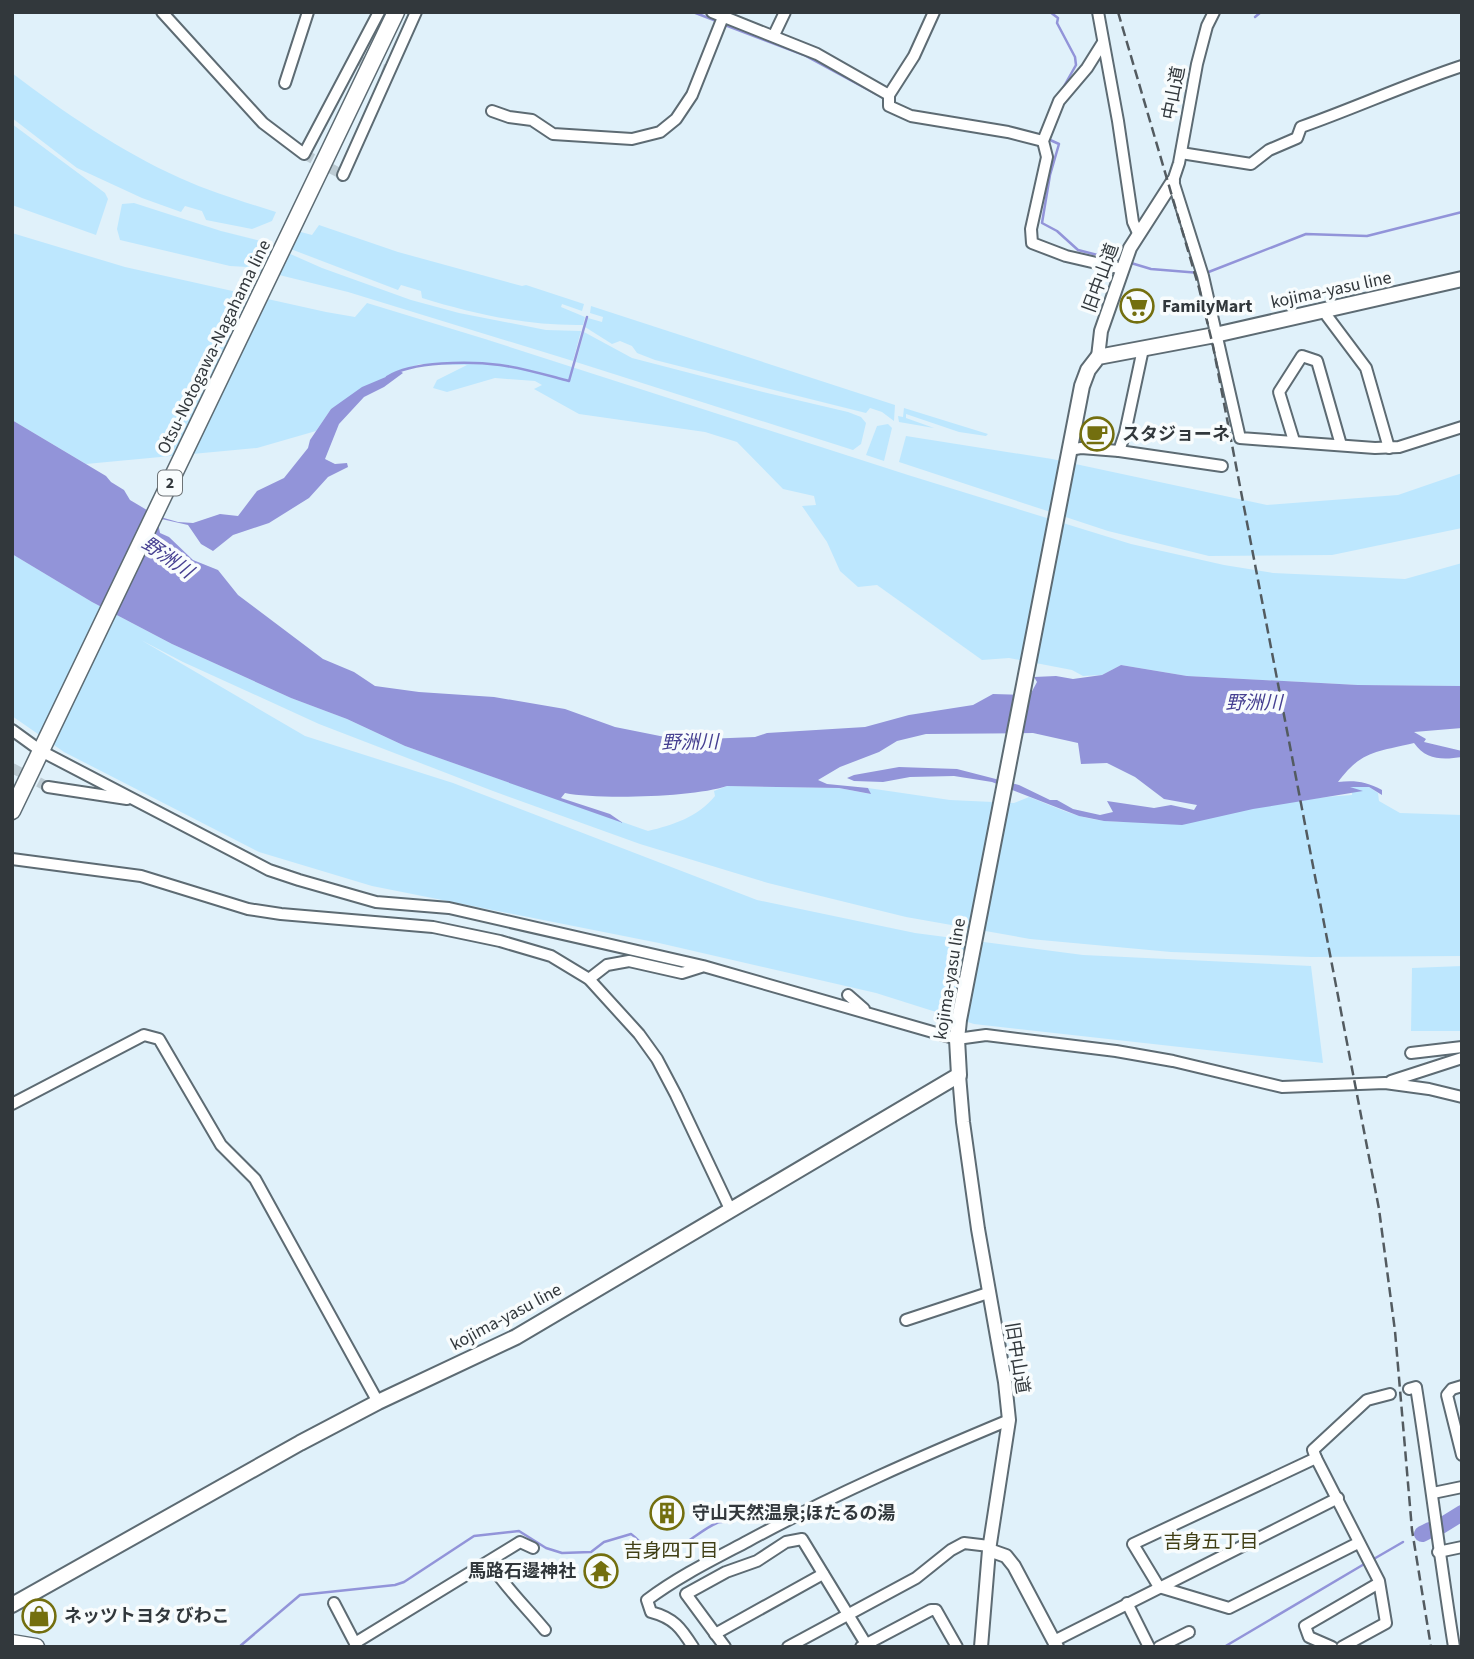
<svg xmlns="http://www.w3.org/2000/svg" width="1474" height="1659" viewBox="0 0 1474 1659" font-family="'Source Sans 3','Noto Sans JP',sans-serif">
<style>
.green{fill:#bde7fe}
.water{fill:#9294d9}
.lines{fill:none;stroke-linecap:round;stroke-linejoin:round}
.stream{stroke:#9294d9;stroke-width:2.5}
.river{stroke:#9294d9;stroke-width:16}
.minor-tunnel{stroke:#bdccd4;stroke-width:10;stroke-dasharray:10 5;stroke-linecap:butt}
.minor-casing{stroke:#5d6b73;stroke-width:14}
.tertiary-casing{stroke:#5d6b73;stroke-width:16}
.secondary-casing{stroke:#5d6b73;stroke-width:18}
.primary-casing{stroke:#5d6b73;stroke-width:19}
.minor{stroke:#fff;stroke-width:10}
.tertiary{stroke:#fff;stroke-width:12}
.secondary{stroke:#fff;stroke-width:14}
.primary{stroke:#fff;stroke-width:16}
.rail{stroke:#535b60;stroke-width:2.5;stroke-dasharray:10 5;stroke-linecap:butt}
.labels{text-anchor:middle;dominant-baseline:central;stroke-width:7;stroke-linejoin:round;paint-order:stroke}
.shield{fill:#f8fcfd;stroke:#6d7376;stroke-width:2}
.shield-label{font-size:16px;font-weight:bold;fill:#32383c}
.street-label{font-size:18px;fill:#32383c;stroke:#f8fcfd}
.poi-label{font-size:18px;font-weight:bold;fill:#32383c;stroke:#f8fcfd;text-anchor:start}
.water-label{font-size:19px;font-style:italic;fill:#453f91;stroke:#f8fcfd}
.neighbourhood-label{font-size:19px;fill:#403f16;stroke:#f8fcfd}
</style>
<rect width="100%" height="100%" fill="#e0f1fa"/>
<g class="green">
<path d="M12,73c53,40 108,78 168,105 31,14 64,24 96,34l-4,9 -20,8 -46,-9 -4,-9 -17,-5 -4,6 -39,-14 -65,-30 -65,-50z"/>
<path d="M12,124l93,69 3,6 -12,36 -84,-30z"/>
<path d="M134,203l87,28 40,10 61,27 89,32 48,13 87,17 35,1 -8,30 -225,-69 -101,-25 -17,-1 -110,-26 -3,-11 5,-25z"/>
<path d="M319,225l79,27 124,34 4,-1 58,19 -2,7 -20,-7 -1,3 24,10 -2,8c-55,1 -109,-11 -161,-27l-1,-7 -20,-6 -3,5 -110,-42 9,-17 15,4z"/>
<path d="M12,233l113,34 201,45 29,5 12,-14 118,36 423,136 223,69 93,21 49,8 132,6 57,-16v123l-104,-1 -171,-9 -66,-11 -19,10 -19,1 -11,-6 -63,-12 -27,2 -105,-75 -19,2 -18,-16 -13,-29 -25,-36 14,-1 -2,-9 -31,-7 -46,-47 -32,-10 -126,-18 -45,-25 8,-4 -7,-4 -40,-3 -48,14 -14,-4 4,-8 30,-15 -47,-1 -20,7 -69,38 -15,22 -59,17 -171,16 -74,-44z"/>
<path d="M591,306l304,99 -1,16 -12,-9 -12,-4 -4,5 -211,-53 -18,-7 -5,-7 -12,-5 -8,3 -27,-17 3,-9 14,4 1,-5 -13,-4z"/>
<path d="M584,332l48,26 131,34 85,20 13,5 5,6 -5,21 -8,6 -277,-88z"/>
<path d="M904,408l84,26 -2,2 -27,-4 -53,-18v4l28,10 -35,-6 -1,-6 5,1z"/>
<path d="M888,424l4,4 -8,33 -18,-6 11,-29z"/>
<path d="M906,436l146,23 215,46 131,-10 64,-22v55l-130,27 -123,1 -101,-25 -209,-69z"/>
<path d="M12,554l80,48 80,42 119,54 56,21 58,27 243,85c25,-6 50,-14 67,-35l-1,-5 13,-5 112,2 31,6 -2,-6 82,12 64,3 15,-6c24,9 50,22 77,24 82,6 165,-22 246,-26v-6l-3,-2h20l9,6 1,8 21,12 62,2v141l-151,1 -140,-5 -141,-13 -124,-22 -138,-34 -128,-39 -147,-53 -174,-67 -136,-62 -42,-22 164,96 148,47 304,117 158,33 168,22 228,11 12,97 -349,-39 -98,-31 -217,-50 -287,-57 -113,-34 -195,-100 -52,-36z"/>
<path d="M1462,966v65h-51l1,-63z"/>
</g>
<path class="water" d="M400,371l3,2 -19,14 -20,10 -25,27 -14,35 10,5 12,-1 1,4 -20,10 -19,21 -40,25 -36,12 -20,16 -12,-7 -13,-19 -31,-7 3,15 9,4 24,23 25,10 20,25 85,64 31,13 21,14 44,6 75,5 71,12 50,18 65,13 75,-3 12,-4 98,-6 44,-12 64,-10 20,-11 37,1 7,-13 -3,-5 22,-1 17,3 29,-4 19,-10 66,11 171,9 104,1v42l-48,4 12,7 -2,3 38,9v6c-20,3 -36,3 -48,-14 -37,9 -52,7 -76,39 15,-2 28,-1 44,8v5l-13,-8h-19l13,4 -110,18 -71,16 -78,-4 -25,-5 -87,-34 -38,-6 -44,1 -27,5 -29,-1 -7,-3 7,-3 45,-8 58,2 62,16 31,15h7l16,9 27,6 13,-3 -6,-11 47,7 17,-3 23,5 3,-5 -33,-6 -29,-22 -28,-14 -26,1 -3,-21 -45,-10 -107,1 -29,7 -18,11 -39,15 -22,13 9,4 41,4 3,6 -32,-6 -112,-2c-32,11 -128,14 -162,7l-4,5 49,16 13,9 -218,-77 -58,-27 -56,-21 -119,-54 -80,-42 -80,-48v-134l94,56 5,6 13,8 6,10 27,16 21,6 15,1 27,-9 18,2 19,-25 27,-13 24,-30 2,-8 21,-31 31,-22z"/>
<g class="lines">
<g class="stream">
<path d="M693,12l26,10"/>
<path d="M1050,12l8,6 -1,5 18,34 1,8 -13,23"/>
<path d="M1255,17l6,-5"/>
<path d="M725,25l79,30 83,45"/>
<path d="M1048,139l11,5 -9,31 -8,48 15,8 21,19 43,11"/>
<path d="M1131,263l20,6 49,4"/>
<path d="M1206,273l100,-39 61,2 95,-24"/>
<path d="M387,377c25,-16 83,-16 113,-12 23,3 46,10 69,16l18,-64"/>
<path d="M1372,1560l31,-18"/>
<path d="M239,1647l61,-52 95,-10 9,-3 70,-46 45,-5 27,17 16,5 29,-1 13,-10 27,-8c9,6 14,17 26,20 16,4 43,-25 60,-31 4,-2 11,-1 16,-1"/>
<path d="M1224,1647l142,-84"/>
</g>
<g class="river">
<path d="M1441,1526l21,-13"/>
<path d="M1422,1534l8,-4"/>
</g>
<g class="minor-tunnel">
<path d="M354,59l35,12"/>
<path d="M304,154l39,21"/>
<path d="M12,768l36,19"/>
</g>
<defs>
<g id="minor">
<path d="M162,12l101,111 41,31 75,-142"/>
<path d="M712,12l105,42 72,41"/>
<path d="M934,12l-20,44 -25,39v11l22,10 97,16 35,9"/>
<path d="M1098,12l20,109 15,101 5,11"/>
<path d="M1214,12l-7,14 -10,38 -18,99 -6,18 30,95 37,162 135,10 24,-1 63,-20"/>
<path d="M774,35l11,-23"/>
<path d="M1102,44l-15,24 -28,33 -16,40 4,16 -16,72 1,14 34,13 56,13"/>
<path d="M285,83l23,-71"/>
<path d="M492,111l17,6 23,3 21,14 79,5 28,-7 16,-13 16,-24 33,-83"/>
<path d="M1181,153l70,11 18,-14 28,-12 4,-11c54,-19 106,-43 161,-61"/>
<path d="M343,175l73,-163"/>
<path d="M1325,310l2,6 39,52 23,80"/>
<path d="M1294,441l-15,-49 23,-36 15,5 24,84"/>
<path d="M1069,450l12,-2 38,3 103,15"/>
<path d="M1119,451l6,-18 18,-84"/>
<path d="M12,730l29,21 228,119 30,10 77,22 73,6 254,58 254,73 29,-4 130,16 57,10 109,26 103,-4 44,6 33,8"/>
<path d="M48,787l79,12"/>
<path d="M12,859l129,17 107,33 33,5 152,13 67,14 51,15 38,23 50,55 18,25 19,36 55,116"/>
<path d="M589,979l18,-14 22,-4 53,12 19,-6"/>
<path d="M848,995l16,14"/>
<path d="M1411,1053l51,-6"/>
<path d="M1391,1081l71,-23"/>
<path d="M12,1104l132,-69 15,4 62,106 34,34 123,223"/>
<path d="M906,1320l82,-27"/>
<path d="M1462,1386l-10,3 -5,6 15,60"/>
<path d="M1409,1389l7,-2c14,87 24,173 38,260"/>
<path d="M1316,1458l-3,-8 54,-50 23,-6"/>
<path d="M1433,1493l29,-6"/>
<path d="M1438,1552l24,-5"/>
<path d="M489,1562c16,25 37,45 56,68"/>
<path d="M334,1603l23,44"/>
<path d="M1127,1603l22,44"/>
<path d="M715,1634l108,-60"/>
<path d="M1054,1641l284,-143"/>
<path d="M355,1643l165,-101 13,6"/>
<path d="M693,1647c-12,-19 -19,-29 -42,-35l-4,-12c32,-24 67,-41 101,-59 85,-46 172,-84 261,-121"/>
<path d="M725,1647l-39,-53 40,-22 31,-11 29,-19 16,-3 64,105"/>
<path d="M788,1647l128,-69 35,-28 13,-7 25,3"/>
<path d="M861,1647l70,-37h5l21,37"/>
<path d="M1159,1647l30,-15"/>
<path d="M1332,1647l-23,-10 -4,-11 74,-43"/>
<path d="M1342,1647l44,-24 -7,-42 -63,-123 -183,86 26,43 70,21 129,-65"/>
</g>
<g id="tertiary">
<path d="M1098,357l3,-26 29,-83 43,-67"/>
<path d="M959,1075l4,47 15,107 27,153 4,38 -20,130 -8,97"/>
<path d="M989,1550l17,6 8,10 43,81"/>
</g>
<path id="secondary" d="M12,1605l288,-162 78,-41 138,-65 443,-262 -2,-36 2,-19 123,-634 6,-16 10,-13 117,-22 247,-56"/>
<g id="primary">
<path d="M12,811l384,-799"/>
<path d="M12,1643l24,4"/>
</g>
</defs>
<use href="#minor" class="minor-casing"/>
<use href="#tertiary" class="tertiary-casing"/>
<use href="#secondary" class="secondary-casing"/>
<use href="#primary" class="primary-casing"/>
<use href="#minor" class="minor"/>
<use href="#tertiary" class="tertiary"/>
<use href="#secondary" class="secondary"/>
<use href="#primary" class="primary"/>
<path class="rail" d="M1118,12l81,276 14,58 166,863 16,122 17,199 19,117"/>
</g>
<defs>
<symbol id="supermarket-ring" viewBox="-11 -11 22 22"><circle r="9.5" fill="#f8fcfd" stroke="#736f0f" stroke-width="1.5"/><path d="M-6-5.5h2.5l.6 2H6L4.5 2H-2.5L-4.4-4H-6ZM-1.5 3.2a1.3 1.3 0 1 0 .1 0ZM3 3.2a1.3 1.3 0 1 0 .1 0Z" fill="#736f0f"/></symbol>
<symbol id="cafe-ring" viewBox="-11 -11 22 22"><circle r="9.5" fill="#f8fcfd" stroke="#736f0f" stroke-width="1.5"/><path d="M-5.5-4.5H6V0H3Q3 3.5 0 3.5H-2.5Q-5.5 3.5-5.5 0ZM3-3.2v2h1.7v-2ZM-6 4.5H4V6H-6Z" fill="#736f0f"/></symbol>
<symbol id="building-ring" viewBox="-11 -11 22 22"><circle r="9.5" fill="#f8fcfd" stroke="#736f0f" stroke-width="1.5"/><path d="M-4-6H4V6H1V3H-1V6H-4ZM-2.5-4.3h1.7v1.8h-1.7ZM.8-4.3h1.7v1.8H.8ZM-2.5-1h1.7V.8h-1.7ZM.8-1h1.7V.8H.8Z" fill="#736f0f"/></symbol>
<symbol id="temple-ring" viewBox="-11 -11 22 22"><circle r="9.5" fill="#f8fcfd" stroke="#736f0f" stroke-width="1.5"/><path d="M0-6L5-2H3V0L6.5 2.5H4V6H1.5V3h-3V6H-4V2.5H-6.5L-3 0V-2H-5Z" fill="#736f0f"/></symbol>
<symbol id="shop-ring" viewBox="-11 -11 22 22"><circle r="9.5" fill="#f8fcfd" stroke="#736f0f" stroke-width="1.5"/><path d="M-5-2.5h2.3a2.7 3.5 0 0 1 5.4 0H5L5.5 6h-11ZM-1.5-2.5h3a1.5 2.3 0 0 0-3 0Z" fill="#736f0f"/></symbol>
</defs>
<g fill-rule="evenodd">
<use href="#supermarket-ring" x="1118" y="287" width="38" height="38"/>
<use href="#cafe-ring" x="1078" y="415" width="38" height="38"/>
<use href="#building-ring" x="648" y="1494" width="38" height="38"/>
<use href="#temple-ring" x="582" y="1552" width="38" height="38"/>
<use href="#shop-ring" x="20" y="1597" width="38" height="38"/>
</g>
<g class="labels">
<rect class="shield" x="158" y="470.5" width="24" height="25" rx="5"/>
<g class="shield-label">
<text x="170" y="483">2</text>
</g>
<g class="street-label">
<text transform="translate(1174 93) rotate(-79)">中山道</text>
<text transform="translate(1101 278) rotate(-70)">旧中山道</text>
<text transform="translate(1331 290) rotate(-12)">kojima-yasu line</text>
<text transform="translate(214 347) rotate(-64)">Otsu-Notogawa-Nagahama line</text>
<text transform="translate(950 979) rotate(-81)">kojima-yasu line</text>
<text transform="translate(506 1317) rotate(-28)">kojima-yasu line</text>
<text transform="translate(1017 1358) rotate(81)">旧中山道</text>
</g>
<g class="poi-label">
<text x="1162" y="306">FamilyMart</text>
<text x="1122" y="434">スタジョーネ</text>
<text x="692" y="1513">守山天然温泉;ほたるの湯</text>
<text x="576" y="1571" text-anchor="end">馬路石邊神社</text>
<text x="64" y="1616">ネッツトヨタ びわこ</text>
</g>
<g class="water-label">
<text transform="translate(167 558) rotate(35)">野洲川</text>
<text x="1254" y="703">野洲川</text>
<text transform="translate(690 743) rotate(-1)">野洲川</text>
</g>
<g class="neighbourhood-label">
<text x="1211" y="1542">吉身五丁目</text>
<text x="671" y="1551">吉身四丁目</text>
</g>
</g>
<rect width="1474" height="1659" fill="none" stroke="#32383c" stroke-width="28"/>
</svg>
